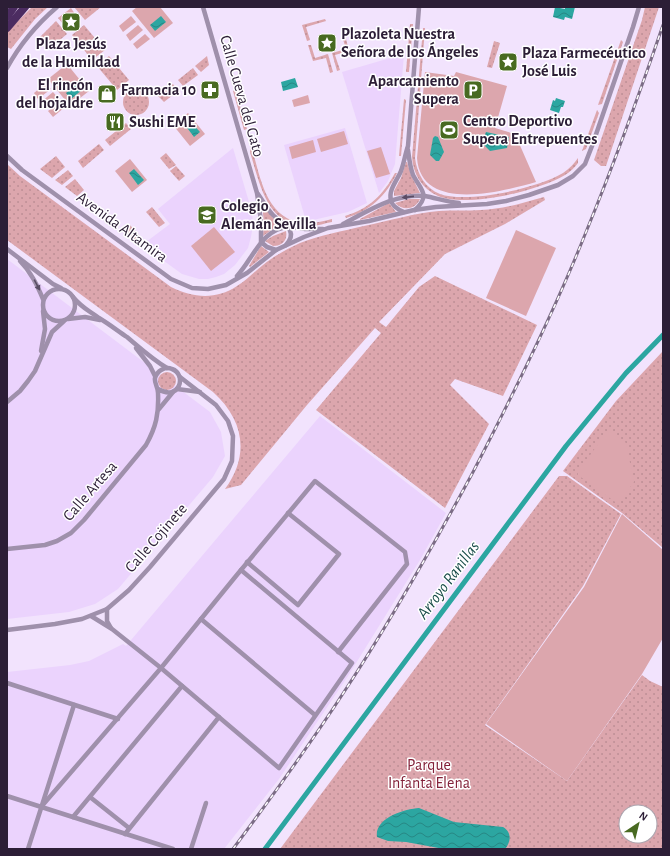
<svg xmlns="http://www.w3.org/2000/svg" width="670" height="856" viewBox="0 0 670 856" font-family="'Alegreya Sans',sans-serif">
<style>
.built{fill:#ebd3fd}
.grass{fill:url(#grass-dots);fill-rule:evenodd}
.garden{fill:#dca6ad}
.water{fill:url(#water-waves)}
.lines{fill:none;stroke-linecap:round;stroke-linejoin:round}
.canal{stroke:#2ca6a1;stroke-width:5}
.minor{stroke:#9f90ab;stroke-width:4.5}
.motorway{stroke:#4c2c61;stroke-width:8}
.rail-casing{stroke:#7b6c85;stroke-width:3}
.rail{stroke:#fff;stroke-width:1.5;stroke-dasharray:4.5;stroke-linecap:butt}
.oneway{fill:#5a4c65}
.labels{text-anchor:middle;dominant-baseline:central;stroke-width:3;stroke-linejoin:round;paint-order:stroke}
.poi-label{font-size:16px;font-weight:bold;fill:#2c1e36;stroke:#fff;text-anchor:start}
.street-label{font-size:16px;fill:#2c1e36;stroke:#fff}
.park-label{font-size:16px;fill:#832139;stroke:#fff}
.water-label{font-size:17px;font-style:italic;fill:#194c49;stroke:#fff}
</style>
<defs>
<pattern id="grass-dots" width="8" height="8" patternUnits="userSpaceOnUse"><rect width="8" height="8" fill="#dca6ad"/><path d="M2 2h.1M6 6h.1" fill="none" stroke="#bd8e95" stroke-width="1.8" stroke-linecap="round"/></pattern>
<pattern id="water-waves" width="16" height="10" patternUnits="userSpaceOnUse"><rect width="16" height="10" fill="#2ca6a1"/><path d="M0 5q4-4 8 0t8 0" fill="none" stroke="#268784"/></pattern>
</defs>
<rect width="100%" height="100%" fill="#f2e3fd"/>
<g class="built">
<path d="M404,54l-9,110 -7,17 -9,12 -37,-121z"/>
<path d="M345,128l22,75 -19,9 -35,8 -7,1 -22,-76z"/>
<path d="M233,148l19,64 1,12 -2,13 -3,11 -13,17 -11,9 -8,3 -8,2h-9l-17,-5 -40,-29 28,-21 -12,-15z"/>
<path d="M7,259l203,153 11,20 4,24 -12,21 -95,112 -23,15 -26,8 -62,7z"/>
<path d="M320,416l126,97 -26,47 -72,116 -69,103 -55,70h-217v-177l63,-7 19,-4 34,-17 3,2z"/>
</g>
<g class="grass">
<path d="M32,7h16l-13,12 -24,30 -4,-2v-15z"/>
<path d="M74,7h27l-16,13z"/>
<path d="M645,7h14l-53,159h-5l-7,-6 48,-140z"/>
<path d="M71,8l4,6 -12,10 -5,-6z"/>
<path d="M325,19l1,2 -20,6 4,13 -3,1 -5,-16z"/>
<path d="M56,21l11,13 -17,14 -10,-11z"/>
<path d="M410,24h3l-4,48h-3z"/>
<path d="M84,25l21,25 -13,10 -20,-25z"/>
<path d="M423,28h2l-10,130c2,16 10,30 25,36 27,10 99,-6 123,-21 6,-4 11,-9 15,-15v5c-3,4 -8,9 -13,12 -26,16 -99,33 -127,21 -16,-7 -25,-22 -26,-39z"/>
<path d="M345,35l4,16 -14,4 5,15 -3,1 -5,-18 14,-4 -4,-13z"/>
<path d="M621,40l2,2 -21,62 -4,1z"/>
<path d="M494,41l6,2 -8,25 -5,-1z"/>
<path d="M308,45h3l4,13 13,-4 5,18 -3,1 -4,-15 -13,3z"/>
<path d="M109,56l20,24 -12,10 -20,-24z"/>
<path d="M207,56l2,9 -8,7 -6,-6z"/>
<path d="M193,68l5,7 -15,11 -5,-6z"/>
<path d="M173,84l5,7 -14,11 -6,-6z"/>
<circle cx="136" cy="102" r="13"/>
<path d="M235,90l12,39 -3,1 -11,-39z"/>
<path d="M404,99l2,1 -5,56h-2z"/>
<path d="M597,110l2,3 -13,36 -4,2z"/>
<path d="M126,123l5,6 -21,17 -5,-6z"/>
<path d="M99,144l5,6 -21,18 -5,-7z"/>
<path d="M251,145c9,30 14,75 53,78 10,1 19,-2 28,-4v3c-7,1 -14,4 -21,4 -44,3 -51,-42 -61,-74z"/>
<path d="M166,153l10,12 -7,4 -9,-11z"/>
<path d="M56,156l9,11 -13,11 -12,-9z"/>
<path d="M406,162h1l4,13 9,18 -26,3v-5l7,-13z"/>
<path d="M7,164l13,12 151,111c22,11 45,13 66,-1 10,-6 17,-14 26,-21 11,-9 24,-16 37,-22 20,-8 43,-12 64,-17 25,-5 50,-13 75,-15 14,-1 28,0 42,-1 22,-1 42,-7 63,-13l1,3 -40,24 -60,30 -66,68 7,5 33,-40 16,-11 102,49 -34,71 -48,-17 -5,6 39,39 -44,84 -129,-98 65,-77 -6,-5 -68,77 -66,80 -16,4c25,-34 19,-69 -12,-97l-206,-152z"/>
<path d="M176,166l9,10 -6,5 -9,-10z"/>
<path d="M68,170l5,6 -11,9 -7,-5z"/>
<path d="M395,173h2c-11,23 -27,38 -51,45l-1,-2c24,-7 39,-22 50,-43z"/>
<path d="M75,179l9,11 -7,6 -12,-9z"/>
<path d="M409,199h11c-5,11 -17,12 -25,4z"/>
<path d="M389,203l7,9 -36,8v-1z"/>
<path d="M262,204l11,14 10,8 -10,3 -10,7 1,-13z"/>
<path d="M152,207l13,16 -6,4 -13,-15z"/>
<path d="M130,225l13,15 -3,3 -17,-12z"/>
<path d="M286,231c2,9 -4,15 -13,15l-8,-5 8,-5z"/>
<path d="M261,246l8,6 -19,15 -1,-1z"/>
<path d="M663,351v197l-41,-35 -59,-42 53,-70z"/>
<circle cx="167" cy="381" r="9"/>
<path d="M559,476h8l54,38 -38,72 -98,139 82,56 75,-106 8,6 13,6v162h-383zM626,812h24v24h-24z"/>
</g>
<g class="garden">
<path d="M137,7h23l13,16 -19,15 -22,-27z"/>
<path d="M131,16l5,6 -13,10 -4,-6z"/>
<path d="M138,25l5,5 -13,11 -4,-6z"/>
<path d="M145,34l5,5 -13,10 -4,-5z"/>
<path d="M67,64l22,27 -19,15 -22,-27z"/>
<path d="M425,72l29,4 2,-4 51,14 -12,42 20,6 21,48c-32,9 -115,32 -119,-24z"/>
<path d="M46,83l5,6 -13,10 -4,-6z"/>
<path d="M53,92l5,6 -12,10 -5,-6z"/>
<path d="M308,95l2,8 -16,4 -2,-7z"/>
<path d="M61,101l4,6 -12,10 -5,-6z"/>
<path d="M188,113l17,21 -15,12 -17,-21z"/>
<path d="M344,131l4,13 -27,8 -4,-13z"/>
<path d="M313,140l3,12 -24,7 -3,-12z"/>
<path d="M381,147l9,27 -14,4 -9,-27z"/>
<path d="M130,159l17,21 -15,12 -17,-21z"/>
<path d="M214,227l21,25 -24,19 -20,-25z"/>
<path d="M516,230l40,18 -30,68 -40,-18z"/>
<path d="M608,430l18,13 8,39 -16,22 -40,-29v-3z"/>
<path d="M622,514l41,36v88l-21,36 -75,107 -81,-57 98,-137z"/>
</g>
<g class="water">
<path d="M555,7l10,2v-2h10l-3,12 -7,-2 -1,3 -11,-3z"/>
<path d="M161,16l5,6 -11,9 -5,-6z"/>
<path d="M295,78l3,9 -15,4 -2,-9z"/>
<path d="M77,84l5,6 -11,9 -5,-6z"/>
<path d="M556,98l9,3 -2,6h-2l-2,6 -9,-3 3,-10 2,1z"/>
<path d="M190,121l10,11 -6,5 -9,-12z"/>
<path d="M486,132l23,5 -2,11 -17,3 -8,-8z"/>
<path d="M435,136l3,1 6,15 -5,9h-3l-6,-6 3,-17z"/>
<path d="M134,169l10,11 -6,5 -9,-12z"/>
<path d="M419,808l35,14 49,5c9,5 8,15 2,22h-61l-38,-7 -18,-1 -11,-4c-3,-19 28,-28 42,-29z"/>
</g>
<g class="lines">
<path class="canal" d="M265,849l301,-403 60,-73 37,-38"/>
<g class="minor">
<path d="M203,7l54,186 4,28v21l6,5 9,3"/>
<path d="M7,68c13,-24 29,-43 50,-61"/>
<path d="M408,150c1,8 2,17 5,25 8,15 18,20 2,35"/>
<path d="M7,156l15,14 149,109 21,9 16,1 18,-4 21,-12 29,-23 28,-13 24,-9 41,-7 45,-11 22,-3 51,-3 19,-3 23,-6 29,-10 15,-9 12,-12 7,-18 41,-119 6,-20"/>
<path d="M258,194c5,7 9,15 15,21 8,8 27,15 13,30"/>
<path d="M404,212c-5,-2 -12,-5 -13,-12 -3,-10 7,-21 10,-29 3,-8 4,-16 7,-25l11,-139"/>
<path d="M343,224c25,-13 52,-31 82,-28 11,2 22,6 34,7"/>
<path d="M7,249l46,35 8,4"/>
<path d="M20,261c11,11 17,24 23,38"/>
<path d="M237,276c16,-17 25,-48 52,-49 5,0 11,1 16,2 6,0 12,0 18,0"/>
<circle cx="59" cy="305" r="16"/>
<path d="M73,297c9,11 15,13 26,21 10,6 19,13 28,19 13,11 25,22 40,31"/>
<path d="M68,319l17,-2 15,3"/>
<path d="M136,348l14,18 5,10"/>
<path d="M41,351l4,-22 -2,-18"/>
<path d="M177,389l23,3"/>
<path d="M7,402l13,-11 8,-10 7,-10 17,-39 12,-11"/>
<path d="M159,409l14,-17"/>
<path d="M7,549l38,-4 12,-4 14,-8 13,-13 62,-75c10,-18 13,-31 12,-52 0,-6 -4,-10 -3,-15 2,-7 10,-12 17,-9 15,5 8,33 -14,20"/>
<path d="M247,562l51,43 41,-51 -51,-41"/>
<path d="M107,609v12l4,7"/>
<path d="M91,616l21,13 49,39 118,100 73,-105 -111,-93"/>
<path d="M201,619l114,96"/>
<path d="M7,630l48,-6 27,-5 25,-10 22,-19 21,-23 74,-88 8,-18 1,-25 -5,-15 -12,-16 -36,-28"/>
<path d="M7,683l111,36"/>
<path d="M7,796l166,53"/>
<path d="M90,797l39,31"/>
<path d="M41,807l120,-139 75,-92 79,-95 90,71 2,12 -69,88"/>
<path d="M73,817l109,-131"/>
<path d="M125,834l94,-117"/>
<path d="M28,849l46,-144"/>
<path d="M191,849l15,-46"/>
</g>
<g class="motorway">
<path d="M7,17l7,-10"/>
<path d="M7,28l18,-21"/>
</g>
<defs>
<path id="rail" d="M233,849c38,-51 76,-103 111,-157 46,-70 88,-144 128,-218 41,-79 81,-159 114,-242 28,-68 53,-137 77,-207"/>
</defs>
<use href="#rail" class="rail-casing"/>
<use href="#rail" class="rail"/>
</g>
<defs><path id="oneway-solid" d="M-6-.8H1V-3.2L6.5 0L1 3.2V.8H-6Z"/></defs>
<g class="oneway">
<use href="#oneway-solid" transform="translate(408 197) rotate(174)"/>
<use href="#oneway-solid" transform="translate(37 285) rotate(62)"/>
</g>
<defs>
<symbol id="sight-square" viewBox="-11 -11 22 22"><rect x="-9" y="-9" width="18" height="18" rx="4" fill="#486a21" stroke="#fff"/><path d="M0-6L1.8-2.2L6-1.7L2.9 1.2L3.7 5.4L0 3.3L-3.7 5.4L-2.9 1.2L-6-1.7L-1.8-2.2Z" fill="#fff"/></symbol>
<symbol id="pharmacy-square" viewBox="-11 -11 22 22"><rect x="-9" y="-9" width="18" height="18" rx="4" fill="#486a21" stroke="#fff"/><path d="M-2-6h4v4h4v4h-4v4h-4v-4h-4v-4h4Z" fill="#fff"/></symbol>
<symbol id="parking-square" viewBox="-11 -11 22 22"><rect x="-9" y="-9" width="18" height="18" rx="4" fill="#486a21" stroke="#fff"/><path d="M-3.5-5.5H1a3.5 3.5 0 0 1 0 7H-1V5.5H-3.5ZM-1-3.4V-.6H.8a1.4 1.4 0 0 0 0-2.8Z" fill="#fff"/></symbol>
<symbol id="shop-square" viewBox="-11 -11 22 22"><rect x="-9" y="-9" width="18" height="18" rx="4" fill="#486a21" stroke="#fff"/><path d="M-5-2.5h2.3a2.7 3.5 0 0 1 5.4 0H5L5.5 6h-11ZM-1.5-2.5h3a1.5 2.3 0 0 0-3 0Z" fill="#fff"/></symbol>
<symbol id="restaurant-square" viewBox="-11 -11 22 22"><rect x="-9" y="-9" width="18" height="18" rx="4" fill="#486a21" stroke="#fff"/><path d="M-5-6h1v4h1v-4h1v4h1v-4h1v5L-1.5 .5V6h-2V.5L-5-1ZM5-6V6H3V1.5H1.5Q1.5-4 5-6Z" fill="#fff"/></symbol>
<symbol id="stadium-square" viewBox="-11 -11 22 22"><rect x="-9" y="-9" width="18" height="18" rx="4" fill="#486a21" stroke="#fff"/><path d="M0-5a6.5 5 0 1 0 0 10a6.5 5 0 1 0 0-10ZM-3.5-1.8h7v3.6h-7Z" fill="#fff"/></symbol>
<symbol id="school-square" viewBox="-11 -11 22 22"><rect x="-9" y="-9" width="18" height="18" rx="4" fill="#486a21" stroke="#fff"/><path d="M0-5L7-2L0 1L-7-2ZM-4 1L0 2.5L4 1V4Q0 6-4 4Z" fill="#fff"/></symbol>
</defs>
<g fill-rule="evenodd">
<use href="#sight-square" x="60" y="11" width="22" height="22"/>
<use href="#sight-square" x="316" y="32" width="22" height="22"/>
<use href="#sight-square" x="497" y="51" width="22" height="22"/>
<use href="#pharmacy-square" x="199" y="79" width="22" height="22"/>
<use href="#parking-square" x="462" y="79" width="22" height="22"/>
<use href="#shop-square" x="96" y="83" width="22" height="22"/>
<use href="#restaurant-square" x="104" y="111" width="22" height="22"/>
<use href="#stadium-square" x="438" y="119" width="22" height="22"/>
<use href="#school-square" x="196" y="204" width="22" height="22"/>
</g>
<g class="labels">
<g class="poi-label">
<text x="341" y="34">Plazoleta Nuestra<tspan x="341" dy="18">Señora de los Ángeles</tspan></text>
<text x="71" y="44" text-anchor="middle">Plaza Jesús<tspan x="71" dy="18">de la Humildad</tspan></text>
<text x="522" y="53">Plaza Farmecéutico<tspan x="522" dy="18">José Luis</tspan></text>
<text x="459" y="81" text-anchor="end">Aparcamiento<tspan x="459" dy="18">Supera</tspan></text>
<text x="93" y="85" text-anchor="end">El rincón<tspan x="93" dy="18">del hojaldre</tspan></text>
<text x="196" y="90" text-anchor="end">Farmacia 10</text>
<text x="463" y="121">Centro Deportivo<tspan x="463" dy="18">Supera Entrepuentes</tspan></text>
<text x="129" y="122">Sushi EME</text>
<text x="221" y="206">Colegio<tspan x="221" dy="18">Alemán Sevilla</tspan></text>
</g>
<g class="street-label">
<text transform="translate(242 96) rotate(74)">Calle Cueva del Gato</text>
<text transform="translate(122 227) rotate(36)">Avenida Altamira</text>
<text transform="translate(90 491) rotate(-49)">Calle Artesa</text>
<text transform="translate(156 538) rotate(-49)">Calle Cojinete</text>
</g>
<g class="park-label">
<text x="429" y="765">Parque<tspan x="429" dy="18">Infanta Elena</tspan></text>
</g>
<g class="water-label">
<text transform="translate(448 580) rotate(-53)">Arroyo Ranillas</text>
</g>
</g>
<rect width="670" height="856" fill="none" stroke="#2c1e36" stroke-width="16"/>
<g transform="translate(638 824) rotate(35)"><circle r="19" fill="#ffffff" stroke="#aba5af"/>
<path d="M0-3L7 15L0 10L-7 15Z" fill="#486a21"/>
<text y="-6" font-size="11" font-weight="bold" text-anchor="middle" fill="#2c1e36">N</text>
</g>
</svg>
